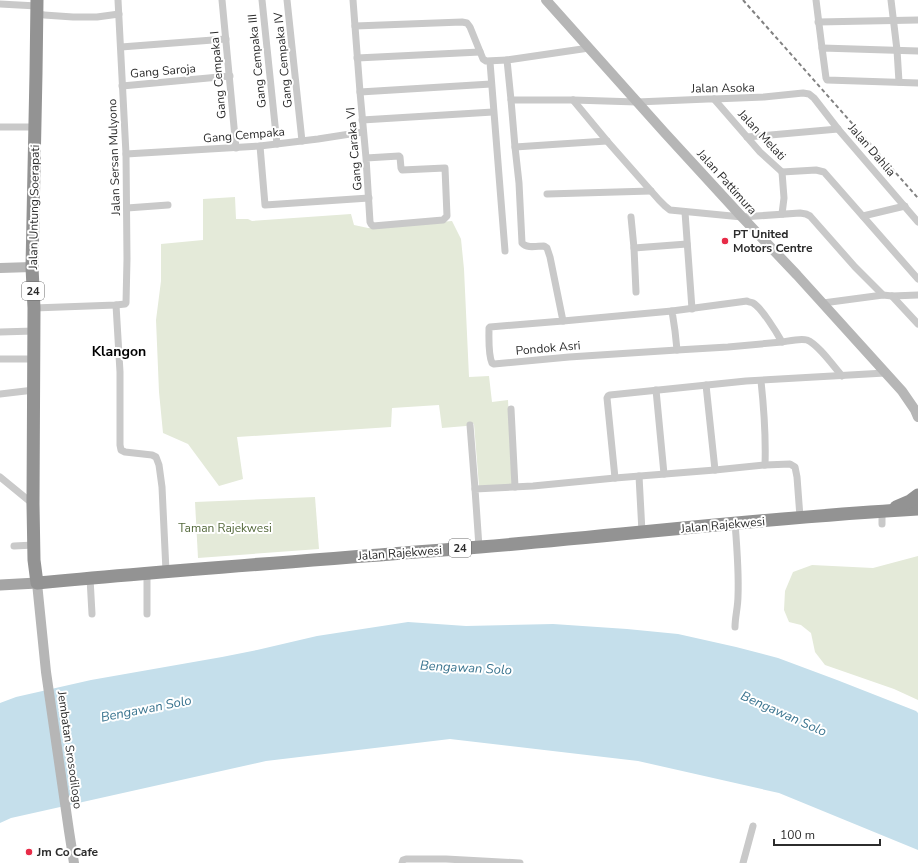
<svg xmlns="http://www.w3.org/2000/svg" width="918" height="863" viewBox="0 0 918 863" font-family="'Nunito Sans',sans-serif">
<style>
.green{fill:#e4ead9}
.water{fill:#c5dfeb}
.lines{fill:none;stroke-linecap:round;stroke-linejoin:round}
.street{stroke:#c9c9c9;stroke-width:7}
.secondary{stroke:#b6b6b6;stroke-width:10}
.primary{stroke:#a4a4a4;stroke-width:11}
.highway{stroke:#939393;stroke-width:13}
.rail{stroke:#818181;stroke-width:2;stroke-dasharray:4 3;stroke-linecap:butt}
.poi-dot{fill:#e72b47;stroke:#fff;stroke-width:1.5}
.labels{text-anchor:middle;stroke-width:4;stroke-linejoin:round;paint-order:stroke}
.shield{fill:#fff;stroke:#6b6b6b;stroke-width:1}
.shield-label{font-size:11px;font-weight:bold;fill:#2c2c2c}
.street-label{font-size:12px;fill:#2c2c2c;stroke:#fff}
.poi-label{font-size:12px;font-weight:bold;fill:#2c2c2c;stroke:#fff;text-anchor:start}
.park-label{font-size:12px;fill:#53683a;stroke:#fff}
.water-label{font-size:13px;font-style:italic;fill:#3a748f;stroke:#fff}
.quarter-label{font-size:14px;font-weight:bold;fill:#000;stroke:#fff}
</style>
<rect width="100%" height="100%" fill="#fff"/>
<g class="green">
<path d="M 235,197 L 236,219 L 248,219 L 252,221 L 351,214 L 354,225 L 368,228 L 452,221 L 461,239 L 464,269 L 469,377 L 489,376 L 492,402 L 508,400 L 512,485 L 479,486 L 474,424 L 472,423 L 466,426 L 442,428 L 439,405 L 392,408 L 391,427 L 237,437 L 243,479 L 219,486 L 188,444 L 163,433 L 159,392 L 156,320 L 161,281 L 161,244 L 203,240 L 203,199 Z"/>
<path d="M 315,497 L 319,549 L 198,558 L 195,502 Z"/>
<path d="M 918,556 L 918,700 L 894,689 L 825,665 L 815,652 L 811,633 L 801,625 L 789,622 L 784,610 L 785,591 L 793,572 L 812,565 L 873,568 Z"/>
</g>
<path class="water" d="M 408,622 L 466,626 L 553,624 L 627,629 L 678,634 L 736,647 L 778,658 L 837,680 L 916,711 L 918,713 L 918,850 L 779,793 L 638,761 L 450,739 L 266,761 L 11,818 L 0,823 L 0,703 L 16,697 L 91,680 L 222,657 L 257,650 L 317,636 Z"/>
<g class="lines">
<g class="street">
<path d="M 222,0 L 236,148"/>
<path d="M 262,0 L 277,144"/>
<path d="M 287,0 L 302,141"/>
<path d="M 353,0 L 360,92 L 366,158 L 370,222 L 371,224 L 373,226 L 443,220 L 447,216 L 445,168 L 402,170 L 401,168 L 400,157 L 399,156 L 366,158"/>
<path d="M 816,0 L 822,48"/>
<path d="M 891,0 L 897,50 L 899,82"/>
<path d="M 0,4 L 37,6"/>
<path d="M 37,13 L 44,15 L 73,17 L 97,17 L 119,14"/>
<path d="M 818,22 L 918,20"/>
<path d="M 355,26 L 462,22 L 467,23 L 470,27 L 483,59 L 486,61 L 507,60"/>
<path d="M 121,47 L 226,39"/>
<path d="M 589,48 L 507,60 L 511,100 L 573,100 L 637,102 L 708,99 L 714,99 L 764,97 L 803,93 L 809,94 L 814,98 L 838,129 L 918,222"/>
<path d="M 918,51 L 822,48 L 826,78 L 827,80 L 918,83"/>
<path d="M 357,58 L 480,52"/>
<path d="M 490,62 L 505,251"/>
<path d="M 122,86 L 230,76"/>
<path d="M 360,92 L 491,84"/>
<path d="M 714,99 L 760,152 L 782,172 L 784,198 L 782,214"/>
<path d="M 511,100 L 515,147 L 519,183 L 522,243 C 527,249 537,246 544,246 L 547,248 L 550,257 L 563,321 L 490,327 L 489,328 C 489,338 488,354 492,363 L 494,364 L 569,357 L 677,350 L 675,331 L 672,311 L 747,301 C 748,302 751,302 753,303 C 761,307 777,333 782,342 C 789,341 800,338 807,340 C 818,344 834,367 842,376"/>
<path d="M 573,100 L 607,141 L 659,200 L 665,206 L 670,210 L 742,217 L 800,213 L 806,214 L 810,216 L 855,267 L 883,295 L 892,296 L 918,295"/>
<path d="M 362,120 L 493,112"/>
<path d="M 0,127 L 35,127"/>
<path d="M 747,137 L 838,129"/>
<path d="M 260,146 L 265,205 L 369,198"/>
<path d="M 515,147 L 560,144 L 607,141"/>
<path d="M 126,154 L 260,146 L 318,139 L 363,132"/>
<path d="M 782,172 L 816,170 L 824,172 L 918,279"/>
<path d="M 547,194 L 651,191"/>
<path d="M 127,208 L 168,205"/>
<path d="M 685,212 L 692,309"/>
<path d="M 863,216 L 905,206"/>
<path d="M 631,217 L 634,248"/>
<path d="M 636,292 L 634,248 L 687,244"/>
<path d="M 892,296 L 918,324"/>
<path d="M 823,303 L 883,295"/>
<path d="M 116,305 L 120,372 L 120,445 L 121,450 L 125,452 L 152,455 L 156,457 L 159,465 L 162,487 L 166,571"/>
<path d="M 34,308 L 116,305 L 125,304 L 126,303 L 127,259 L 126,154 L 118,0"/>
<path d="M 563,321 L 672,311"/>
<path d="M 0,332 L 34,331"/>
<path d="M 677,350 L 728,347 L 782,342"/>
<path d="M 0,359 L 34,359"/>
<path d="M 761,381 C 764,409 766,436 765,465"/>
<path d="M 706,385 L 715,470"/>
<path d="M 656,390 L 664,474"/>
<path d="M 0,394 L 34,390"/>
<path d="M 511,409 L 515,487"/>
<path d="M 470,425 L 475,489"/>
<path d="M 639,476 L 642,532"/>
<path d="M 0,477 L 33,504"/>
<path d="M 615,478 L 607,398 L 608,396 L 610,395 L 746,381 L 885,373"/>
<path d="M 882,512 L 882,524"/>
<path d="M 14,546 L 34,545"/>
<path d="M 479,547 L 475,489 L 533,486 L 615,478 L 715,470 L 765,465 L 790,464 L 795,467 L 797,477 L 800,517"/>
<path d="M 147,572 L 147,614"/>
<path d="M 90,578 L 92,614"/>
<path d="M 735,627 C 735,617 738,607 738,596 C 739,572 737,548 735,523"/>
<path d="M 402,863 L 403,860 L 406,859 L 446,859 L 520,863"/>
<path d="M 743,863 L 753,826"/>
</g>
<g class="secondary">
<path d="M 546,0 L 664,132 L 742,217 L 797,275 L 902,391 L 915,410 L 918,417"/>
<path d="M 0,268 L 32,267"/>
<path d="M 37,583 L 46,672 L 69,831 L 74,863"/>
</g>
<path class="primary" d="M 0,585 L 37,583"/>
<g class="highway">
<path d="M 37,0 L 36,73 L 32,267 L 34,308 L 33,504 L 34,560 L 37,583 C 184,569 332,559 480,547 C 626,535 772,517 918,509"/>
<path d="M 896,507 L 910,501 L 918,495"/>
</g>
<path class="rail" d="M 743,0 L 918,198"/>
</g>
<g class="poi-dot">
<circle cx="725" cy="241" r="4"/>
<circle cx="29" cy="852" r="4"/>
</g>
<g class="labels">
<g class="shield">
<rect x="22" y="282" width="22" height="18" rx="3"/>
<rect x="449" y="539" width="22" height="18" rx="3"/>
</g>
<g class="shield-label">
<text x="33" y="295">24</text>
<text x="460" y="552">24</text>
</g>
<g class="street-label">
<text transform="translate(283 60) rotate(-96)" y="4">Gang Cempaka IV</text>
<text transform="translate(257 61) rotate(-96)" y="4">Gang Cempaka III</text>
<text transform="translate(163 71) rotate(-5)" y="4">Gang Saroja</text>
<text transform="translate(218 75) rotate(-95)" y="4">Gang Cempaka I</text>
<text transform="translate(723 88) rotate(-1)" y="4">Jalan Asoka</text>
<text transform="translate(244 135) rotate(-5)" y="4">Gang Cempaka</text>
<text transform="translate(762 135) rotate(47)" y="4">Jalan Melati</text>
<text transform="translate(354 149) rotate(-95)" y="4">Gang Caraka VI</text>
<text transform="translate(872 150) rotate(49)" y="4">Jalan Dahlia</text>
<text transform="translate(114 157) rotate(-92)" y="4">Jalan Sersan Mulyono</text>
<text transform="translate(727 182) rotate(48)" y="4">Jalan Pattimura</text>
<text transform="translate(34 207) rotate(-89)" y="4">Jalan Untung Soerapati</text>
<text transform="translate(548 348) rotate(-5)" y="4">Pondok Asri</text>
<text transform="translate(723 525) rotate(-5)" y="4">Jalan Rajekwesi</text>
<text transform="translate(400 553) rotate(-4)" y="4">Jalan Rajekwesi</text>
<text transform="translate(70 750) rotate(82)" y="4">Jembatan Srosodilogo</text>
</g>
<g class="poi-label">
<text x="733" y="238">PT United<tspan x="733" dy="14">Motors Centre</tspan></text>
<text x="37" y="856">Jm Co Cafe</text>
</g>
<g class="park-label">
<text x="225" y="532">Taman Rajekwesi</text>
</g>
<g class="water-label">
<text transform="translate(466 667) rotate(3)" y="5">Bengawan Solo</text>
<text transform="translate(146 708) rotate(-11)" y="5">Bengawan Solo</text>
<text transform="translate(784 713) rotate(24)" y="5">Bengawan Solo</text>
</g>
<g class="quarter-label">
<text x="119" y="356">Klangon</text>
</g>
</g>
<path d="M774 839v6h106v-6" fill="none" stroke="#2c2c2c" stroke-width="2"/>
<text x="780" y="839" font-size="12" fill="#2c2c2c" stroke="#ffffff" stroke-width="3" paint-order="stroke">100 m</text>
</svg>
